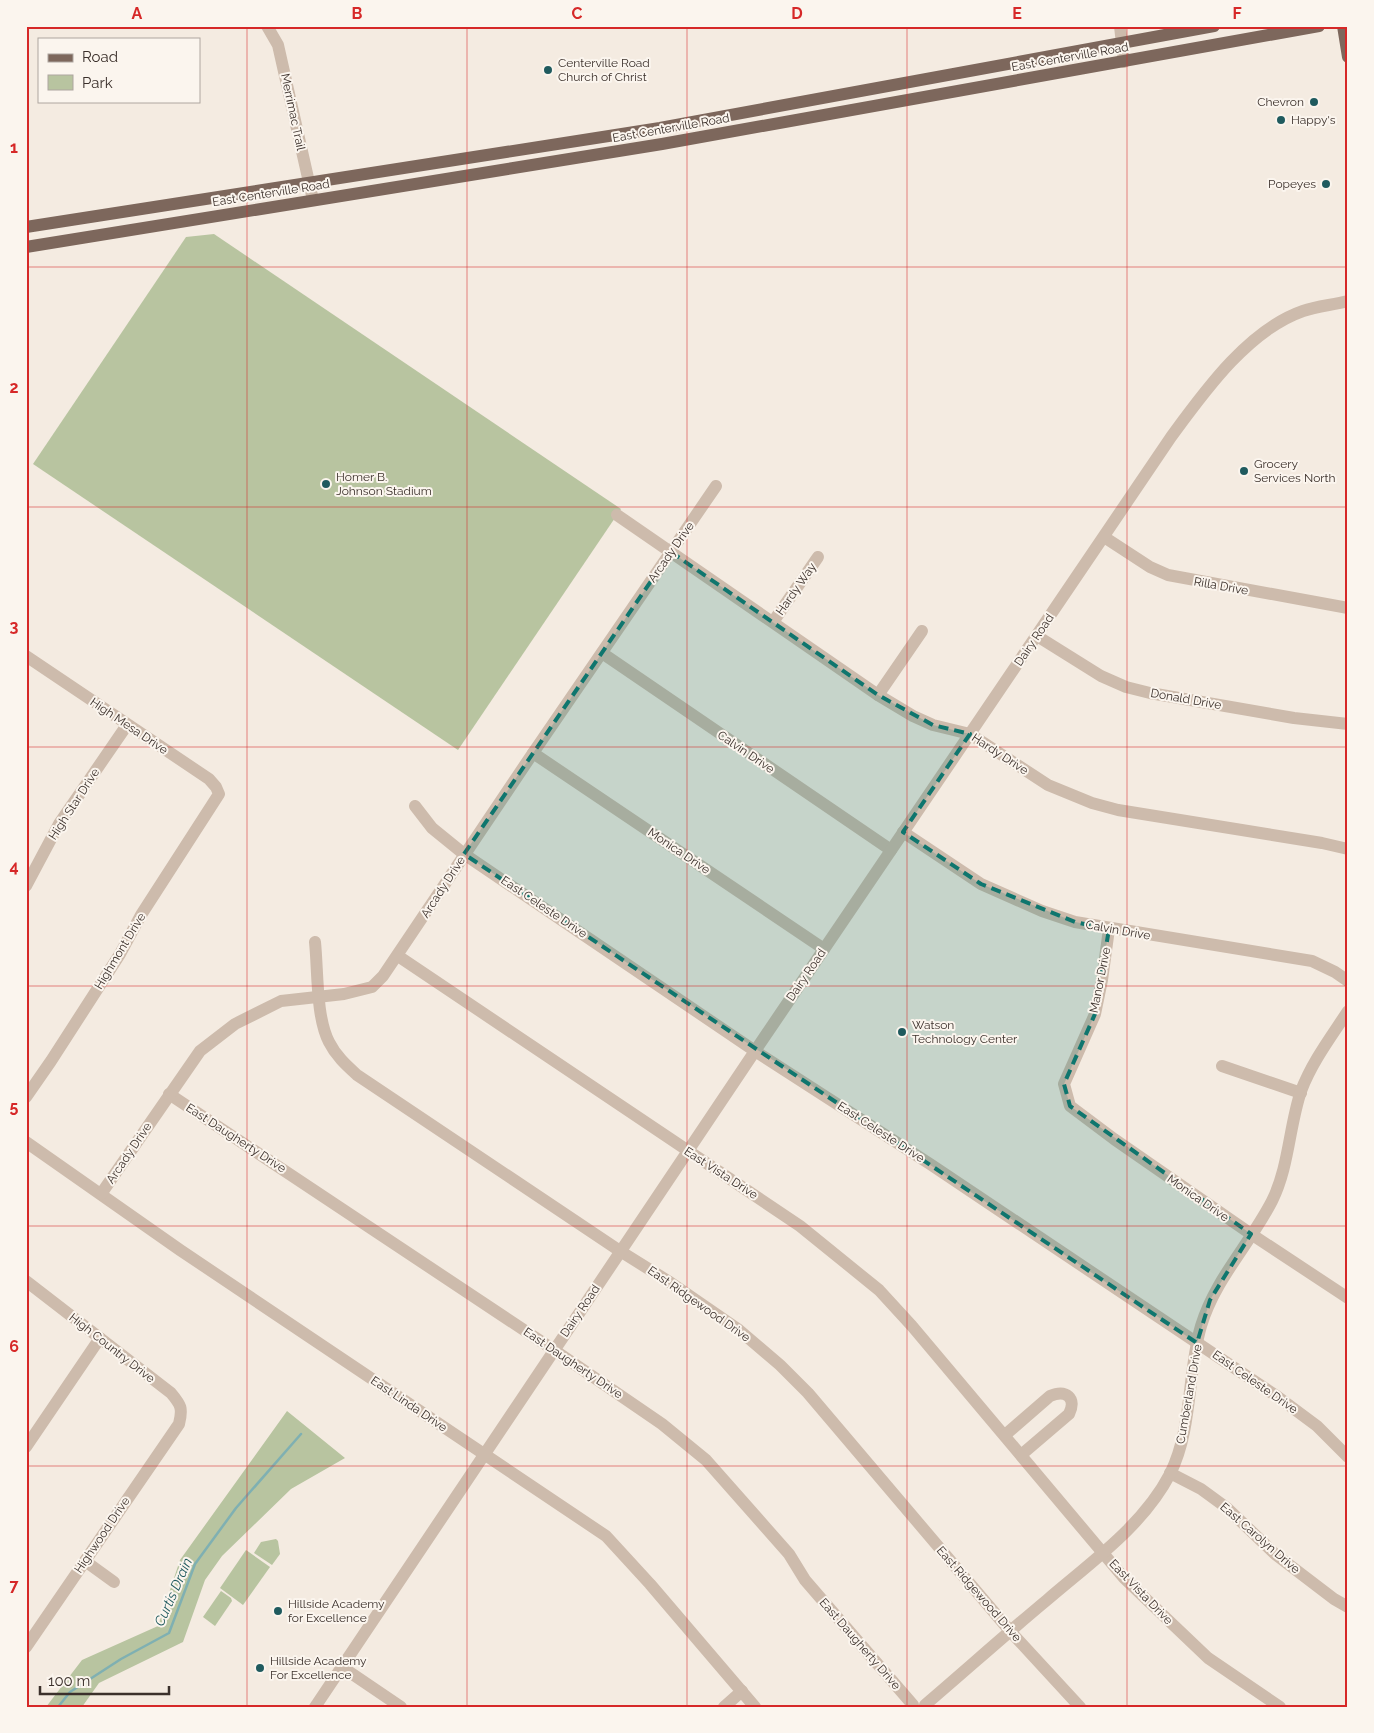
<svg xmlns="http://www.w3.org/2000/svg" width="1374" height="1733" viewBox="0 0 1374 1733" font-family="Raleway,sans-serif">
<style>
.green{fill:#b8c4a0}
.lines{fill:none;stroke-linecap:round;stroke-linejoin:round}
.stream{stroke:#7fb0b2;stroke-width:2.5}
.minor{stroke:#cdbbac;stroke-width:12}
.major{stroke:#7d675c;stroke-width:12}
.marked{fill:#0f766e;fill-opacity:0.2;stroke:#0f766e;stroke-width:4;stroke-dasharray:10 6;stroke-linejoin:round}
.grid{fill:none;stroke:#d62828;stroke-width:1;stroke-opacity:0.55}
.poi-dot{fill:#1f5a5e;stroke:#fbf5ee;stroke-width:2}
.labels{text-anchor:middle;stroke-width:4;stroke-linejoin:round;paint-order:stroke}
.street-label{font-size:12px;fill:#3b302b;stroke:#fbf5ee}
.poi-label{font-size:12px;fill:#3b302b;stroke:#fbf5ee;text-anchor:start}
.water-label{font-size:14px;font-style:italic;fill:#1f5a5e;stroke:#fbf5ee}
.neatline{fill:none;stroke:#d62828;stroke-width:2}
.grid-label{font-size:16px;text-anchor:middle;font-weight:bold;fill:#d62828}
</style>
<rect width="100%" height="100%" fill="#f4ebe1"/>
<g class="green">
<path d="M 214,234 L 621,509 L 458,750 L 33,464 L 186,237 Z"/>
<path d="M 287,1411 L 345,1458 L 291,1489 L 222,1556 L 205,1580 L 183,1642 L 99,1683 L 82,1707 L 46,1707 L 82,1660 L 158,1626 L 180,1560 Z"/>
<path d="M 276,1539 L 278,1541 L 280,1554 L 272,1565 L 254,1553 L 261,1542 Z"/>
<path d="M 246,1550 L 270,1567 L 243,1605 L 220,1588 Z"/>
<path d="M 221,1591 L 231,1598 L 232,1601 L 215,1626 L 203,1617 Z"/>
</g>
<g class="lines">
<path class="stream" d="M 58,1707 L 70,1692 L 121,1659 L 169,1633 L 195,1564 L 236,1508 L 301,1434"/>
<g class="minor">
<path d="M 267,26 L 278,45 L 313,200"/>
<path d="M 1120,26 L 1124,62"/>
<path d="M 617,515 L 878,695 L 913,716 L 933,725 L 970,734 L 1048,785 L 1092,803 L 1118,810 L 1322,843 L 1348,849"/>
<path d="M 1104,537 L 1150,567 L 1168,575 L 1348,608"/>
<path d="M 773,622 L 818,557"/>
<path d="M 1037,636 L 1101,676 L 1126,687 L 1150,693 L 1294,718 L 1348,724"/>
<path d="M 602,653 L 891,850"/>
<path d="M 26,656 L 209,779 L 216,787 L 219,794 L 141,915 L 120,954 L 51,1061 L 26,1097"/>
<path d="M 878,695 L 922,631"/>
<path d="M 533,753 L 824,949"/>
<path d="M 415,806 L 432,828 L 464,854 L 755,1051 L 930,1164 L 1278,1397 L 1317,1426 L 1348,1457"/>
<path d="M 903,832 L 981,884 L 1042,911 L 1075,922 L 1312,961 L 1335,972 L 1348,981"/>
<path d="M 26,886 L 59,824 L 127,725"/>
<path d="M 1109,929 L 1102,980 L 1095,1014 L 1064,1084 L 1070,1106 L 1114,1139 L 1251,1234 L 1348,1298"/>
<path d="M 315,942 C 318,971 316,1017 329,1042 C 336,1056 346,1065 357,1075 L 620,1251 L 668,1281 L 739,1330 L 780,1365 L 808,1393 L 1010,1631 L 1080,1707"/>
<path d="M 398,956 L 800,1226 L 879,1290 L 912,1326 L 1124,1578 L 1208,1658 L 1280,1707"/>
<path d="M 1222,1066 L 1301,1093"/>
<path d="M 169,1094 L 554,1350 L 662,1424 L 706,1460 L 789,1554 L 805,1580 L 913,1705"/>
<path d="M 26,1142 L 180,1250 L 606,1536 L 650,1584 L 755,1707"/>
<path d="M 101,1194 L 200,1051 L 235,1024 L 281,1001 L 344,994 L 372,987 L 383,976 L 533,753 L 716,486"/>
<path d="M 26,1281 L 171,1393 C 181,1405 183,1408 179,1424 L 26,1647"/>
<path d="M 1005,1435 L 1050,1396 C 1066,1389 1077,1398 1069,1414 L 1021,1455"/>
<path d="M 26,1447 L 100,1338"/>
<path d="M 1170,1473 L 1201,1489 L 1227,1508 L 1275,1554 L 1334,1599 L 1348,1607"/>
<path d="M 85,1561 L 114,1582"/>
<path d="M 342,1667 L 401,1707"/>
<path d="M 925,1705 C 966,1670 1006,1634 1047,1600 C 1091,1562 1143,1526 1170,1474 C 1193,1428 1187,1374 1201,1326 C 1215,1279 1250,1244 1272,1201 C 1289,1167 1289,1127 1301,1091 C 1312,1062 1331,1037 1348,1011"/>
<path d="M 315,1707 L 755,1051 L 1171,437 C 1204,392 1248,330 1303,311 C 1317,306 1333,305 1348,301"/>
<path d="M 724,1707 L 742,1691"/>
</g>
<g class="major">
<path d="M 1343,26 L 1348,57"/>
<path d="M 26,227 L 660,128 L 1214,26"/>
<path d="M 26,247 L 662,144 L 1319,26"/>
</g>
</g>
<path class="marked" d="M 671,552 L 878,695 L 933,725 L 970,734 L 903,832 L 981,884 L 1075,922 L 1109,929 L 1095,1014 L 1064,1084 L 1070,1106 L 1251,1234 L 1210,1300 L 1197,1343 L 464,854 Z"/>
<path class="grid" d="M 247,26 L 247,1707M 467,26 L 467,1707M 687,26 L 687,1707M 907,26 L 907,1707M 1127,26 L 1127,1707M 26,267 L 1348,267M 26,507 L 1348,507M 26,747 L 1348,747M 26,986 L 1348,986M 26,1226 L 1348,1226M 26,1466 L 1348,1466"/>
<g class="poi-dot">
<circle cx="548" cy="70" r="5"/>
<circle cx="1314" cy="102" r="5"/>
<circle cx="1281" cy="120" r="5"/>
<circle cx="1326" cy="184" r="5"/>
<circle cx="1244" cy="471" r="5"/>
<circle cx="326" cy="484" r="5"/>
<circle cx="902" cy="1032" r="5"/>
<circle cx="278" cy="1611" r="5"/>
<circle cx="260" cy="1668" r="5"/>
</g>
<g class="labels">
<g class="street-label">
<text transform="translate(1070 57) rotate(-10)" y="4">East Centerville Road</text>
<text transform="translate(293 112) rotate(78)" y="4">Merrimac Trail</text>
<text transform="translate(671 128) rotate(-10)" y="4">East Centerville Road</text>
<text transform="translate(271 193) rotate(-9)" y="4">East Centerville Road</text>
<text transform="translate(671 552) rotate(-55)" y="4">Arcady Drive</text>
<text transform="translate(1221 586) rotate(10)" y="4">Rilla Drive</text>
<text transform="translate(796 589) rotate(-55)" y="4">Hardy Way</text>
<text transform="translate(1034 640) rotate(-56)" y="4">Dairy Road</text>
<text transform="translate(1186 699) rotate(10)" y="4">Donald Drive</text>
<text transform="translate(129 726) rotate(34)" y="4">High Mesa Drive</text>
<text transform="translate(746 752) rotate(34)" y="4">Calvin Drive</text>
<text transform="translate(1000 754) rotate(33)" y="4">Hardy Drive</text>
<text transform="translate(74 804) rotate(-57)" y="4">High Star Drive</text>
<text transform="translate(679 851) rotate(34)" y="4">Monica Drive</text>
<text transform="translate(443 887) rotate(-57)" y="4">Arcady Drive</text>
<text transform="translate(544 907) rotate(34)" y="4">East Celeste Drive</text>
<text transform="translate(1118 930) rotate(10)" y="4">Calvin Drive</text>
<text transform="translate(120 951) rotate(-59)" y="4">Highmont Drive</text>
<text transform="translate(806 975) rotate(-56)" y="4">Dairy Road</text>
<text transform="translate(1100 980) rotate(-79)" y="4">Manor Drive</text>
<text transform="translate(881 1132) rotate(33)" y="4">East Celeste Drive</text>
<text transform="translate(236 1138) rotate(33)" y="4">East Daugherty Drive</text>
<text transform="translate(129 1153) rotate(-56)" y="4">Arcady Drive</text>
<text transform="translate(721 1173) rotate(33)" y="4">East Vista Drive</text>
<text transform="translate(1198 1198) rotate(35)" y="4">Monica Drive</text>
<text transform="translate(699 1304) rotate(35)" y="4">East Ridgewood Drive</text>
<text transform="translate(580 1311) rotate(-56)" y="4">Dairy Road</text>
<text transform="translate(112 1348) rotate(38)" y="4">High Country Drive</text>
<text transform="translate(573 1363) rotate(34)" y="4">East Daugherty Drive</text>
<text transform="translate(1255 1382) rotate(35)" y="4">East Celeste Drive</text>
<text transform="translate(1189 1394) rotate(-80)" y="4">Cumberland Drive</text>
<text transform="translate(409 1404) rotate(34)" y="4">East Linda Drive</text>
<text transform="translate(102 1535) rotate(-56)" y="4">Highwood Drive</text>
<text transform="translate(1260 1538) rotate(41)" y="4">East Carolyn Drive</text>
<text transform="translate(1141 1592) rotate(46)" y="4">East Vista Drive</text>
<text transform="translate(979 1594) rotate(49)" y="4">East Ridgewood Drive</text>
<text transform="translate(860 1644) rotate(49)" y="4">East Daugherty Drive</text>
</g>
<g class="poi-label">
<text x="558" y="67">Centerville Road<tspan x="558" dy="14">Church of Christ</tspan></text>
<text x="1304" y="106" text-anchor="end">Chevron</text>
<text x="1291" y="124">Happy's</text>
<text x="1316" y="188" text-anchor="end">Popeyes</text>
<text x="1254" y="468">Grocery<tspan x="1254" dy="14">Services North</tspan></text>
<text x="336" y="481">Homer B.<tspan x="336" dy="14">Johnson Stadium</tspan></text>
<text x="912" y="1029">Watson<tspan x="912" dy="14">Technology Center</tspan></text>
<text x="288" y="1608">Hillside Academy<tspan x="288" dy="14">for Excellence</tspan></text>
<text x="270" y="1665">Hillside Academy<tspan x="270" dy="14">For Excellence</tspan></text>
</g>
<g class="water-label">
<text transform="translate(173 1592) rotate(-66)" y="5">Curtis Drain</text>
</g>
</g>
<rect width="1374" height="1733" fill="none" stroke="#fbf5ee" stroke-width="55"/>
<rect x="38" y="38" width="162" height="65" fill="#fbf5ee" stroke="#aea6a0"/>
<rect x="48" y="54" width="25" height="8" fill="#7d675c" stroke="#aea6a0"/>
<text x="82" y="62" font-size="15" fill="#3b302b">Road</text>
<rect x="48" y="75" width="25" height="15" fill="#b8c4a0" stroke="#aea6a0"/>
<text x="82" y="88" font-size="15" fill="#3b302b">Park</text>
<path d="M40 1686v8h129v-8" fill="none" stroke="#3b302b" stroke-width="2.5"/>
<text x="48" y="1686" font-size="15" fill="#3b302b" stroke="#fbf5ee" stroke-width="4" paint-order="stroke">100 m</text>
<rect x="28" y="28" width="1318" height="1678" class="neatline"/>
<g class="grid-label">
<text x="137" y="19">A</text>
<text x="357" y="19">B</text>
<text x="577" y="19">C</text>
<text x="797" y="19">D</text>
<text x="1017" y="19">E</text>
<text x="1237" y="19">F</text>
<text x="14" y="153">1</text>
<text x="14" y="393">2</text>
<text x="14" y="632">3</text>
<text x="14" y="872">4</text>
<text x="14" y="1112">5</text>
<text x="14" y="1352">6</text>
<text x="14" y="1591">7</text>
</g>
</svg>
